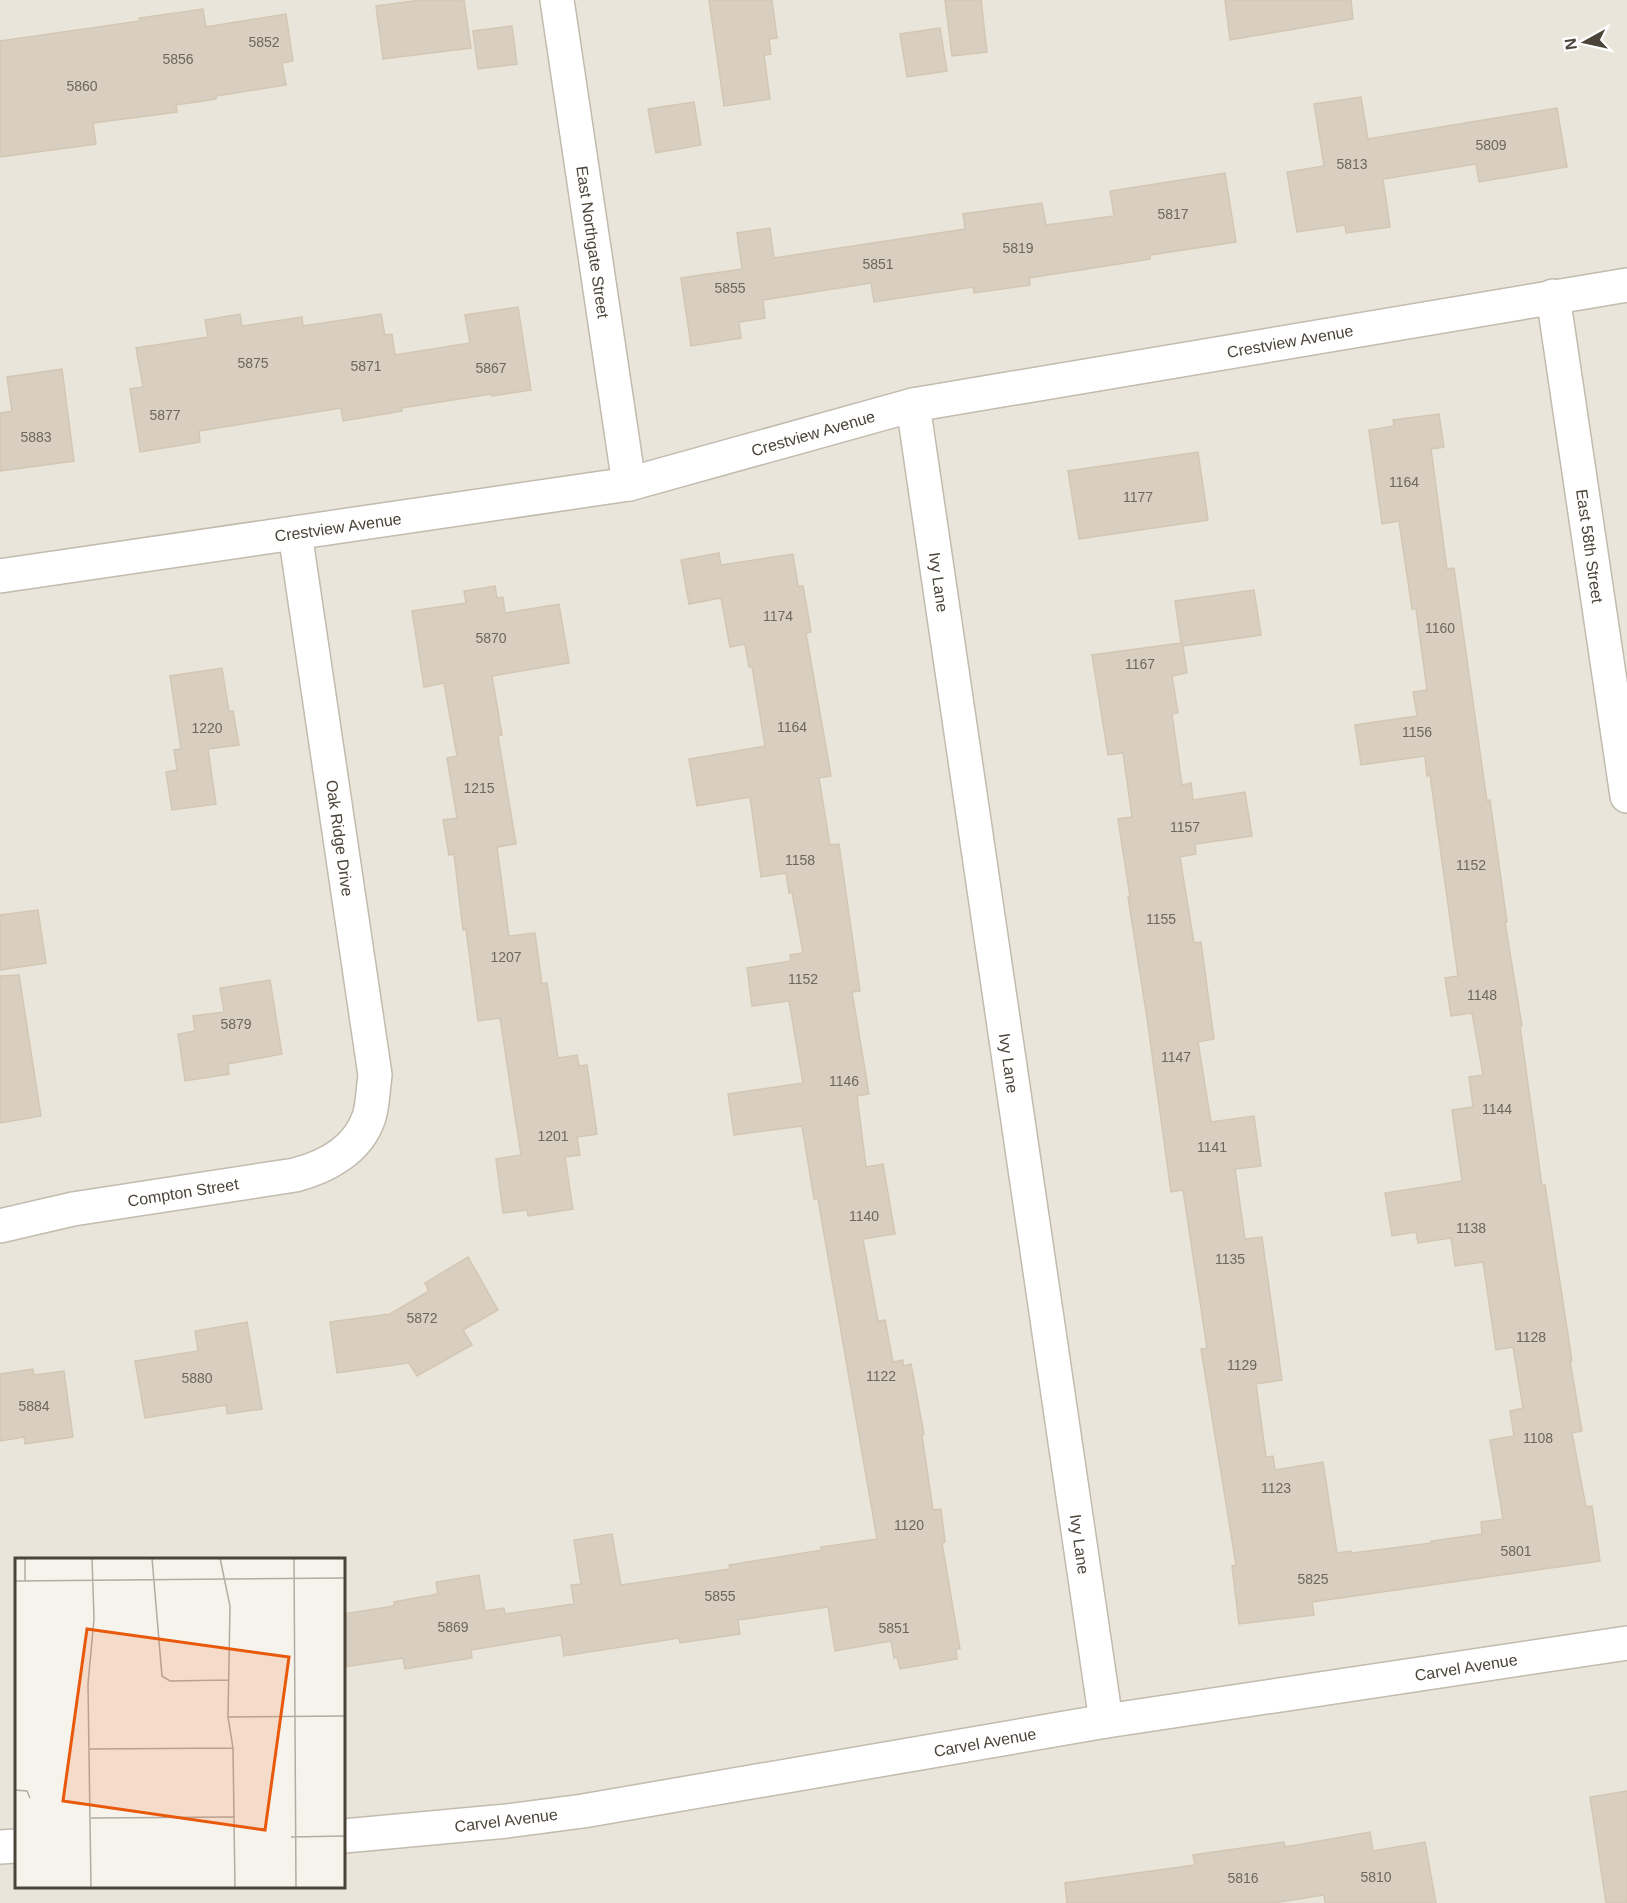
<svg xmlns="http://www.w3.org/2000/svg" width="1627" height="1903" viewBox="0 0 1627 1903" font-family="Arial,sans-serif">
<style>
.residential{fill:#eae5da;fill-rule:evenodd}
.building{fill:#d8cfc1;stroke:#d3c7b4;stroke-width:1.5}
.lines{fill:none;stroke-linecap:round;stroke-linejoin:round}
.street-casing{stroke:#c2bbae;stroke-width:36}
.street{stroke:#fff;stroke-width:33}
.labels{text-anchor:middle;stroke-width:6;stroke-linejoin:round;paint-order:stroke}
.number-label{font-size:14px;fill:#6e675b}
.street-label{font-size:16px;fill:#4b4439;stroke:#fff}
.inset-road{fill:none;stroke:#b2ada4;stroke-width:1.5}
.view{fill:#e8590c;fill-opacity:0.15;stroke:#e8590c;stroke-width:3}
.inset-edge{fill:none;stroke:#4b4439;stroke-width:3}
</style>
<rect width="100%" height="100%" fill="#f6f3ec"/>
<path class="residential" d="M 0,0 L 1627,0 L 1627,1903 L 0,1903 ZM 16,1560 L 344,1560 L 344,1886 L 16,1886 Z"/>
<g class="building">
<path d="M 421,0 L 464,0 L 471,48 L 383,59 L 376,6 Z"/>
<path d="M 709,0 L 772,0 L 777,38 L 769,39 L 771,54 L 764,55 L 770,99 L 724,106 Z"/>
<path d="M 945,0 L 981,0 L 987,52 L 952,56 Z"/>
<path d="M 1225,0 L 1351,0 L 1353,19 L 1230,40 Z"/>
<path d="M 203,9 L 206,27 L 286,14 L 293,61 L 282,63 L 286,85 L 216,96 L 216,99 L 176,105 L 177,112 L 93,123 L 96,144 L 0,157 L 0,41 L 140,21 L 139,18 Z"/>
<path d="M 512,26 L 517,64 L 478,69 L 473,31 Z"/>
<path d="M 940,28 L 947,71 L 907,77 L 900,34 Z"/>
<path d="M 1361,97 L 1368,139 L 1557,108 L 1567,167 L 1479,182 L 1476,164 L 1383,179 L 1390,227 L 1346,233 L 1345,225 L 1297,232 L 1287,172 L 1324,166 L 1314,104 Z"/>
<path d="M 694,102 L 701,145 L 656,153 L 648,109 Z"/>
<path d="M 1225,173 L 1236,242 L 1150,255 L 1150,259 L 1029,278 L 1030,285 L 974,293 L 973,287 L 874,302 L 871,283 L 763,300 L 765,318 L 739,322 L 741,338 L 691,346 L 681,278 L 742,269 L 737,233 L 770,228 L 774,258 L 965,229 L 963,214 L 1042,203 L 1046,225 L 1114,216 L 1110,191 Z"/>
<path d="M 518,307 L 531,390 L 492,396 L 491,394 L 402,408 L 402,411 L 343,421 L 341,408 L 199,431 L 200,442 L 140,452 L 130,389 L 143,387 L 136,348 L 208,337 L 205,320 L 240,314 L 242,326 L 302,317 L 303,326 L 381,314 L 385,335 L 392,334 L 395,355 L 470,343 L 465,315 Z"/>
<path d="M 62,369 L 74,461 L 0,471 L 0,413 L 12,411 L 7,377 Z"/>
<path d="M 1439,414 L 1444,447 L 1431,449 L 1447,569 L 1454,568 L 1487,801 L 1490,800 L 1507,922 L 1505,922 L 1522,1026 L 1520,1026 L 1542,1186 L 1545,1185 L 1572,1361 L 1570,1361 L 1582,1431 L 1572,1433 L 1586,1507 L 1592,1506 L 1600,1561 L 1312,1602 L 1314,1615 L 1239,1624 L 1232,1566 L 1236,1565 L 1201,1349 L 1207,1348 L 1183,1190 L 1171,1192 L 1147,1018 L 1128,897 L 1130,897 L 1118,819 L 1132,817 L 1123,753 L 1108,755 L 1092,655 L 1181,643 L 1175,601 L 1254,590 L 1261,635 L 1183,646 L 1187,673 L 1172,676 L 1178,713 L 1172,714 L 1182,785 L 1191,783 L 1193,800 L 1245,792 L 1252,836 L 1195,844 L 1196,854 L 1180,857 L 1194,943 L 1201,942 L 1214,1039 L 1198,1042 L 1211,1122 L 1254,1116 L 1261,1166 L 1235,1169 L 1245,1239 L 1262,1237 L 1282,1380 L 1256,1384 L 1266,1457 L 1273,1456 L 1275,1470 L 1323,1462 L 1337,1553 L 1351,1551 L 1352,1553 L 1432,1543 L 1431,1541 L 1482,1534 L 1481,1522 L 1503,1519 L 1490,1440 L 1514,1436 L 1510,1411 L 1523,1408 L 1513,1347 L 1496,1350 L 1483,1262 L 1455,1266 L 1451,1238 L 1418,1243 L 1416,1232 L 1392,1236 L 1385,1193 L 1462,1181 L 1452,1110 L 1473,1107 L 1469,1077 L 1483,1075 L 1472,1013 L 1451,1016 L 1445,978 L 1458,976 L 1430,775 L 1427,776 L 1425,756 L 1361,765 L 1355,725 L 1417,716 L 1413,692 L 1427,690 L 1416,609 L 1412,609 L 1399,521 L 1382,524 L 1369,430 L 1394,426 L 1393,420 Z"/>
<path d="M 1198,452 L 1208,520 L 1079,539 L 1068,471 Z"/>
<path d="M 719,553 L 721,565 L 793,554 L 798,586 L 803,586 L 811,632 L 806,633 L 831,776 L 819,778 L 830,845 L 839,844 L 860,991 L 852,992 L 869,1094 L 857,1096 L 866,1167 L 883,1164 L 895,1234 L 863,1239 L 878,1321 L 885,1320 L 893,1362 L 903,1360 L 903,1366 L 911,1364 L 924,1434 L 922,1435 L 933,1510 L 941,1509 L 945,1542 L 942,1543 L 960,1649 L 956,1649 L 957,1659 L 900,1669 L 897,1657 L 894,1658 L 891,1641 L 835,1651 L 828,1607 L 738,1620 L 740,1634 L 680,1643 L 679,1638 L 564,1656 L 561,1635 L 471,1650 L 472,1658 L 405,1669 L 403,1658 L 344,1667 L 344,1614 L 394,1606 L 394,1602 L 438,1594 L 436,1582 L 479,1575 L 485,1611 L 504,1608 L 505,1614 L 574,1604 L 571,1585 L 581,1584 L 574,1540 L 612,1534 L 621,1585 L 730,1569 L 729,1565 L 822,1550 L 821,1547 L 877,1539 L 818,1199 L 814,1199 L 802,1126 L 734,1135 L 728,1094 L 803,1083 L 789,1001 L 752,1006 L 747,968 L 791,961 L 790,955 L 803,953 L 792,892 L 789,893 L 786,873 L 761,877 L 750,797 L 697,806 L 689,759 L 765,746 L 752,667 L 749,667 L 745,644 L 730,647 L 721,598 L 689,604 L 681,560 Z"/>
<path d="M 495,586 L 497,598 L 503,597 L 505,613 L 559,604 L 569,663 L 492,676 L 502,735 L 498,736 L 516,844 L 497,847 L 509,936 L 535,933 L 542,984 L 547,983 L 558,1058 L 577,1055 L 579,1066 L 587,1065 L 597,1134 L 577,1137 L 580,1155 L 565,1157 L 573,1209 L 528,1216 L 527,1210 L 503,1213 L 496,1159 L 521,1155 L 500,1018 L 478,1021 L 466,929 L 463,930 L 454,854 L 449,855 L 443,820 L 457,818 L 447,758 L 457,756 L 444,683 L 424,687 L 412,611 L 466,603 L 464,591 Z"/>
<path d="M 222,668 L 229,712 L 233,711 L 239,745 L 208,749 L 216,804 L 172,810 L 166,772 L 177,770 L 174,750 L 181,749 L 170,676 Z"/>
<path d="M 38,910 L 46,963 L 0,970 L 0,915 Z"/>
<path d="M 19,975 L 41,1116 L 0,1123 L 0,976 Z"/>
<path d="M 270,980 L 282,1054 L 228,1064 L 229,1074 L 185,1081 L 178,1034 L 195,1031 L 193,1016 L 224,1012 L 220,988 Z"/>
<path d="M 468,1257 L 498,1310 L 463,1330 L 472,1345 L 417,1376 L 409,1363 L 337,1373 L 330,1322 L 390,1314 L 429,1291 L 425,1283 Z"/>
<path d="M 247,1322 L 262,1409 L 227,1414 L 226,1405 L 145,1418 L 135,1361 L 198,1351 L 195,1331 Z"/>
<path d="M 33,1369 L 34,1375 L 64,1371 L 73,1437 L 25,1444 L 24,1437 L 0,1441 L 0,1374 Z"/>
<path d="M 1627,1791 L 1627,1903 L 1606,1903 L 1590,1797 Z"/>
<path d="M 1370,1832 L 1373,1851 L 1425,1842 L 1436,1903 L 1325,1903 L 1324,1895 L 1273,1903 L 1067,1903 L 1065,1883 L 1195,1865 L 1193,1855 L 1284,1842 L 1285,1847 Z"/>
</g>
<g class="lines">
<defs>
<g id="street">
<path d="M 557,0 L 629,484"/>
<path d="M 1553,296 L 1627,796"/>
<path d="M 913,405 L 1106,1721"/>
<path d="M 0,576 L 629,484 L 913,405 L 1627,285"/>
<path d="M 0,1226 L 73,1209 L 295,1175 C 326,1167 358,1150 369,1117 C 373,1104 373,1089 375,1075 L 295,533"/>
<path d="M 344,1836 L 507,1821 L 583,1811 L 1106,1721 L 1627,1643"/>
<path d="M 0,1847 L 16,1846"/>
</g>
</defs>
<use href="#street" class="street-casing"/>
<use href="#street" class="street"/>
</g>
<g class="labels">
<g class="number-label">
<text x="264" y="47">5852</text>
<text x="178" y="64">5856</text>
<text x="82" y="91">5860</text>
<text x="1491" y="150">5809</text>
<text x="1352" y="169">5813</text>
<text x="1173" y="219">5817</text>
<text x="1018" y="253">5819</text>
<text x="878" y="269">5851</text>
<text x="730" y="293">5855</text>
<text x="253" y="368">5875</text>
<text x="366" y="371">5871</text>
<text x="491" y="373">5867</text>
<text x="165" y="420">5877</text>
<text x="36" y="442">5883</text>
<text x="1404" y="487">1164</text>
<text x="1138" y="502">1177</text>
<text x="778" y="621">1174</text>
<text x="1440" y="633">1160</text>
<text x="491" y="643">5870</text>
<text x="1140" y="669">1167</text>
<text x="792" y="732">1164</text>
<text x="207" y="733">1220</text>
<text x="1417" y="737">1156</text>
<text x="479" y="793">1215</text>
<text x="1185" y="832">1157</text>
<text x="800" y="865">1158</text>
<text x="1471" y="870">1152</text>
<text x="1161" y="924">1155</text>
<text x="506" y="962">1207</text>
<text x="803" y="984">1152</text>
<text x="1482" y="1000">1148</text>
<text x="236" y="1029">5879</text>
<text x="1176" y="1062">1147</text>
<text x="844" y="1086">1146</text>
<text x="1497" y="1114">1144</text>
<text x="553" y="1141">1201</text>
<text x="1212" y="1152">1141</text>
<text x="864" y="1221">1140</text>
<text x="1471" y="1233">1138</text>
<text x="1230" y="1264">1135</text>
<text x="422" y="1323">5872</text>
<text x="1531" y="1342">1128</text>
<text x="1242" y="1370">1129</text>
<text x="881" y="1381">1122</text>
<text x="197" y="1383">5880</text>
<text x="34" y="1411">5884</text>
<text x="1538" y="1443">1108</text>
<text x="1276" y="1493">1123</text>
<text x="909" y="1530">1120</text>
<text x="1516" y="1556">5801</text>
<text x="1313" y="1584">5825</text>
<text x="720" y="1601">5855</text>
<text x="453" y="1632">5869</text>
<text x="894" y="1633">5851</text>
<text x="1376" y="1882">5810</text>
<text x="1243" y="1883">5816</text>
</g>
<g class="street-label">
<text transform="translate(593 242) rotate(82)" y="6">East Northgate Street</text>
<text transform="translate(1290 341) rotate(-10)" y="6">Crestview Avenue</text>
<text transform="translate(813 433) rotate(-16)" y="6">Crestview Avenue</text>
<text transform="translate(338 527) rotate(-8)" y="6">Crestview Avenue</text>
<text transform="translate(1590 546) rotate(82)" y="6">East 58th Street</text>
<text transform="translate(939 582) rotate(82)" y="6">Ivy Lane</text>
<text transform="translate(340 838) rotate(82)" y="6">Oak Ridge Drive</text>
<text transform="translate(1009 1063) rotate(82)" y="6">Ivy Lane</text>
<text transform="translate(183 1192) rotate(-9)" y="6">Compton Street</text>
<text transform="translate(1080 1544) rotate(82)" y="6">Ivy Lane</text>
<text transform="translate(1466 1667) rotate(-9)" y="6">Carvel Avenue</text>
<text transform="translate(985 1742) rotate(-10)" y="6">Carvel Avenue</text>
<text transform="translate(506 1820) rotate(-7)" y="6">Carvel Avenue</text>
</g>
</g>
<g transform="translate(15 1558)">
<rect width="330" height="330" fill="#f6f3ec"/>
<path class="inset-road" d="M 10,0 L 10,23M 137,0 L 147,118 L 155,123 L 213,122M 205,0 L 215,48 L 213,159 L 218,190 L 220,330M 279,0 L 281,330M 0,23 L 330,20M 213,159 L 330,158M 75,191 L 218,190M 0,232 L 12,233 L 15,240M 76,260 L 220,259M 276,279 L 330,278M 76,330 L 73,126 L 79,61 L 77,0"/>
<path class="view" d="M 72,71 L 274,99 L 250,272 L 48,243 Z"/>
<rect width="330" height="330" class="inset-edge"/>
</g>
<g transform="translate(1585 42) rotate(262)" stroke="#ffffff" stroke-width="4.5" paint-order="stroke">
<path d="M0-4.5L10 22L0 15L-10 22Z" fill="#4b4439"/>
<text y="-9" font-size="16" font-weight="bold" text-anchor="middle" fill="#4b4439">N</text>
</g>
</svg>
